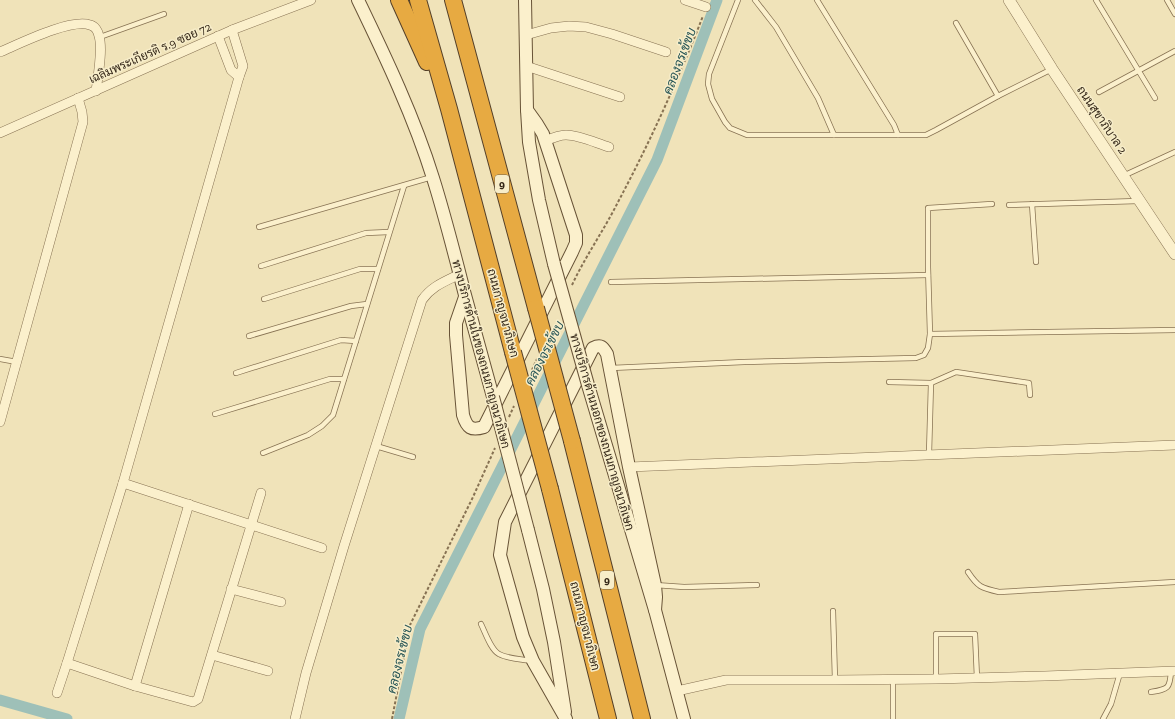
<svg xmlns="http://www.w3.org/2000/svg" width="1175" height="719" viewBox="0 0 1175 719" font-family="'Zilla Slab',Sarabun,serif">
<style>
.lines{fill:none;stroke-linecap:round;stroke-linejoin:round}
.canal{stroke:#9ec0b8;stroke-width:11}
.service-casing{stroke:#877253;stroke-width:6}
.minor-casing{stroke:#877253;stroke-width:10}
.tertiary-casing{stroke:#877253;stroke-width:12}
.secondary-casing{stroke:#685337;stroke-width:14}
.motorway-casing{stroke:#543f28;stroke-width:18}
.path{stroke:#877253;stroke-width:2;stroke-dasharray:3 2;stroke-linecap:butt}
.service{stroke:#fbf0cc;stroke-width:4.5}
.minor{stroke:#fbf0cc;stroke-width:9}
.tertiary{stroke:#fbf0cc;stroke-width:11}
.secondary{stroke:#fbf0cc;stroke-width:12}
.motorway{stroke:#e7aa42;stroke-width:16}
.secondary-bridge-casing{stroke:#685337;stroke-width:14;stroke-linecap:butt}
.motorway-bridge-casing{stroke:#543f28;stroke-width:18;stroke-linecap:butt}
.secondary-bridge{stroke:#fbf0cc;stroke-width:12}
.motorway-bridge{stroke:#e7aa42;stroke-width:16}
.labels{text-anchor:middle;stroke-width:3;stroke-linejoin:round;paint-order:stroke}
.shield{fill:#f7edc9;stroke:#6f634e;stroke-width:1}
.shield-label{font-size:11px;font-weight:bold;fill:#352819}
.street-label{font-size:12px;fill:#352819;stroke:#f7edc9}
.water-label{font-size:13px;font-style:italic;fill:#275556;stroke:#f7edc9}
</style>
<rect width="100%" height="100%" fill="#f0e3b9"/>
<g class="lines">
<g class="canal">
<path d="M 0,700 L 67,719"/>
<path d="M 399,719 L 420,629 L 657,160 L 717,0"/>
</g>
<defs>
<g id="service">
<path d="M 738,0 L 709,74 L 708,84 L 712,99 L 725,122 L 730,128 L 747,135 L 898,135 L 894,125 L 817,0"/>
<path d="M 755,0 L 776,27 L 818,98 L 834,135"/>
<path d="M 1096,0 L 1155,98"/>
<path d="M 1167,0 L 1175,14"/>
<path d="M 956,23 L 998,96"/>
<path d="M 100,37 L 164,14"/>
<path d="M 1099,92 L 1175,51"/>
<path d="M 898,135 L 926,135 L 936,130 L 998,96 L 1052,69"/>
<path d="M 1123,176 L 1175,152"/>
<path d="M 1032,204 L 1036,262"/>
<path d="M 1009,205 L 1138,201"/>
<path d="M 259,227 L 432,177"/>
<path d="M 261,266 L 366,233 L 389,232"/>
<path d="M 611,282 L 928,275"/>
<path d="M 264,299 L 360,269 L 378,269"/>
<path d="M 930,334 L 1175,330"/>
<path d="M 249,336 L 351,306 L 367,304"/>
<path d="M 0,359 L 17,362"/>
<path d="M 611,368 L 744,362 L 916,358 L 924,355 L 928,348 L 930,334 L 928,267 L 928,208 L 992,204"/>
<path d="M 236,373 L 341,340 L 356,341"/>
<path d="M 889,382 L 931,383 L 956,372 L 1029,383 L 1030,395"/>
<path d="M 215,414 L 330,379 L 344,379"/>
<path d="M 376,446 L 413,457"/>
<path d="M 263,453 L 308,435 L 322,426 L 333,415 L 404,186"/>
<path d="M 929,454 L 931,383"/>
<path d="M 968,572 C 978,587 981,588 999,592 L 1175,582"/>
<path d="M 655,585 L 684,587 L 757,585"/>
<path d="M 833,611 L 835,680"/>
<path d="M 481,624 C 485,632 491,650 499,654 C 508,659 521,659 531,661"/>
<path d="M 936,679 L 936,634 L 975,634 L 977,678"/>
<path d="M 1151,692 C 1168,689 1170,689 1171,671"/>
<path d="M 893,719 L 893,679"/>
<path d="M 1103,719 L 1111,704 L 1120,673"/>
</g>
<g id="minor">
<path d="M 685,0 L 706,7"/>
<path d="M 526,35 L 551,28 L 569,26 L 586,27 L 612,34 L 666,52"/>
<path d="M 218,36 L 231,70 L 239,77"/>
<path d="M 0,52 C 19,44 71,18 90,25 C 95,26 98,31 99,36 C 103,49 98,76 96,91"/>
<path d="M 526,66 L 620,97"/>
<path d="M 0,133 L 232,30 L 311,0"/>
<path d="M 545,141 C 552,138 559,135 566,135 C 579,135 596,143 609,147"/>
<path d="M 0,422 L 83,122 L 82,112 L 78,98"/>
<path d="M 629,467 L 1175,445"/>
<path d="M 123,483 L 322,548"/>
<path d="M 231,589 L 281,602"/>
<path d="M 212,655 L 268,671"/>
<path d="M 67,663 L 135,686 L 193,702 L 198,699 L 261,493"/>
<path d="M 135,686 L 189,504"/>
<path d="M 677,691 L 726,680 L 835,680 L 936,679 L 1045,676 L 1175,671"/>
<path d="M 57,693 L 67,663 L 123,483 L 239,77 L 243,66 L 232,30"/>
<path d="M 295,719 L 306,673 L 344,546 L 422,300 C 432,286 444,282 460,274"/>
</g>
<path id="tertiary" d="M 1009,0 L 1052,69 L 1175,254"/>
<g id="secondary">
<path d="M 358,0 C 386,58 414,117 433,178 C 445,216 455,256 465,295 C 474,329 484,363 493,397"/>
<path d="M 525,0 L 527,110 L 529,142 L 539,200 L 554,264"/>
<path d="M 465,297 L 456,323 L 456,335 L 463,415 C 467,428 471,431 484,427 L 572,252 L 576,243 L 576,235 L 543,134 L 537,124 L 527,110"/>
<path d="M 588,385 L 655,610 L 684,719"/>
<path d="M 528,530 L 543,589 L 554,642 L 565,712"/>
<path d="M 566,719 L 533,661 L 523,637 L 500,555 L 505,522 L 593,348 C 601,344 603,347 607,354 L 629,467 L 655,585 L 656,597 L 655,610"/>
</g>
<g id="motorway">
<path d="M 399,0 L 427,62"/>
<path d="M 418,0 L 449,109 L 513,352"/>
<path d="M 453,0 L 536,308"/>
<path d="M 572,441 L 642,719"/>
<path d="M 550,489 L 608,719"/>
</g>
</defs>
<use href="#service" class="service-casing"/>
<use href="#minor" class="minor-casing"/>
<use href="#tertiary" class="tertiary-casing"/>
<use href="#secondary" class="secondary-casing"/>
<use href="#motorway" class="motorway-casing"/>
<g class="path">
<path d="M 572,285 C 585,257 604,230 618,202 C 650,142 678,80 703,16"/>
<path d="M 532,370 L 537,359"/>
<path d="M 509,417 L 514,406"/>
<path d="M 392,719 L 410,625 L 473,497 L 495,448"/>
</g>
<use href="#service" class="service"/>
<use href="#minor" class="minor"/>
<use href="#tertiary" class="tertiary"/>
<use href="#secondary" class="secondary"/>
<use href="#motorway" class="motorway"/>
<defs>
<g id="secondary-bridge">
<path d="M 554,264 L 588,385"/>
<path d="M 493,397 L 528,530"/>
</g>
<g id="motorway-bridge">
<path d="M 536,308 L 572,441"/>
<path d="M 513,352 L 550,489"/>
</g>
</defs>
<use href="#secondary-bridge" class="secondary-bridge-casing"/>
<use href="#motorway-bridge" class="motorway-bridge-casing"/>
<use href="#secondary-bridge" class="secondary-bridge"/>
<use href="#motorway-bridge" class="motorway-bridge"/>
</g>
<g class="labels">
<g class="shield">
<rect x="495" y="175" width="14" height="18" rx="3"/>
<rect x="600" y="571" width="14" height="18" rx="3"/>
</g>
<g class="shield-label">
<text x="502" y="188">9</text>
<text x="607" y="584">9</text>
</g>
<g class="street-label">
<text transform="translate(150 53) rotate(-24)" y="4">เฉลิมพระเกียรติ ร.9 ซอย 72</text>
<text transform="translate(1102 120) rotate(56)" y="4">ถนนสุขาภิบาล 2</text>
<text transform="translate(503 313) rotate(75)" y="4">ถนนกาญจนาภิเษก</text>
<text transform="translate(481 354) rotate(75)" y="4">ทางบริการด้านในของถนนกาญจนาภิเษก</text>
<text transform="translate(602 432) rotate(74)" y="4">ทางบริการด้านนอกของถนนกาญจนาภิเษก</text>
<text transform="translate(585 626) rotate(76)" y="4">ถนนกาญจนาภิเษก</text>
</g>
<g class="water-label">
<text transform="translate(679 61) rotate(-69)" y="5">คลองจรเข้ขบ</text>
<text transform="translate(544 353) rotate(-63)" y="5">คลองจรเข้ขบ</text>
<text transform="translate(399 659) rotate(-76)" y="5">คลองจรเข้ขบ</text>
</g>
</g>
</svg>
